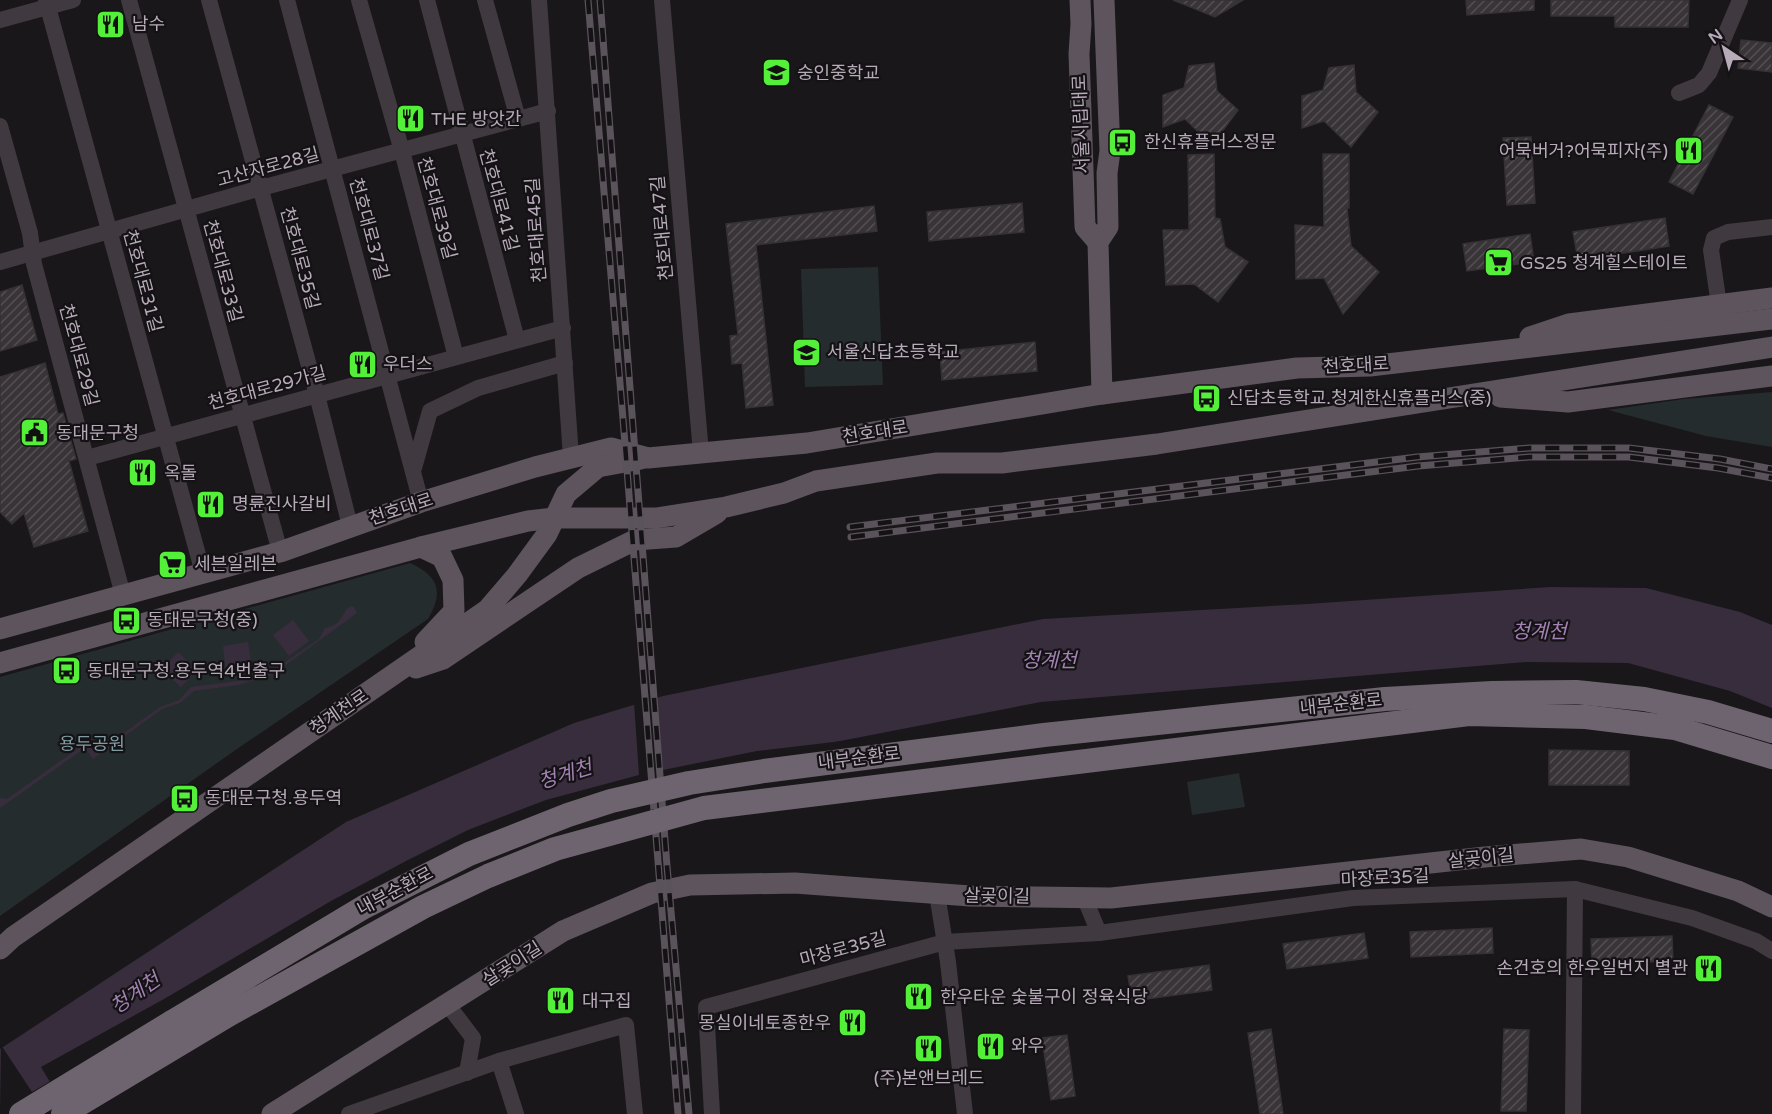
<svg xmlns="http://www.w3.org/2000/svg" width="1772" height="1114" viewBox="0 0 1772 1114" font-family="'Varela Round','Noto Sans KR',sans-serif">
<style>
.park{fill:#252c2e}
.water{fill:#372d3d}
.pier{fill:#191719}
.building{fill:url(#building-hatch);stroke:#353134;stroke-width:1.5}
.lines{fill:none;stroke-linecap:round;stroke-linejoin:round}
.minor{stroke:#403a40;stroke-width:16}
.major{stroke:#5d545d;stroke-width:21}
.highway{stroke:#6e646f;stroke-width:24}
.rail-casing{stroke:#5b535b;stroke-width:7}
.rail{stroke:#141214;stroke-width:4.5;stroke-dasharray:14;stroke-linecap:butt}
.highway-bridge{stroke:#6e646f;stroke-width:24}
.labels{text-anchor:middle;stroke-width:4.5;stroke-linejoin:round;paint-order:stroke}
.poi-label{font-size:18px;fill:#b7aab9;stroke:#141214;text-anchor:start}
.street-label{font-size:18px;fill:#b7aab9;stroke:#141214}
.park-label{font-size:18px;fill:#819ba3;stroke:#141214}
.water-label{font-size:20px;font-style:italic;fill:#a281b3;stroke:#141214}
</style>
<defs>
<pattern id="building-hatch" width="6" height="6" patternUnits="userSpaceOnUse" patternTransform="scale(1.5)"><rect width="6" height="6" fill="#383438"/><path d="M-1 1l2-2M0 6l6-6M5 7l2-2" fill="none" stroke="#534f53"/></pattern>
</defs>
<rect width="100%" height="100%" fill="#191719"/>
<g class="park">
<path d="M 878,267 L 883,385 L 805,387 L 801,269 Z"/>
<path d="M 1772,392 L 1772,447 L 1706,436 L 1608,410 L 1684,399 Z"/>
<path d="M 410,563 C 439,576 444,592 428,619 L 237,749 L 0,916 L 0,677 Z"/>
<path d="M 1239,773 L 1245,807 L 1192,815 L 1187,782 Z"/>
</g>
<g class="water">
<path d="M 1550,587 L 1646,588 L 1740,612 L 1772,625 L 1772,708 L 1730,691 L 1628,663 L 1527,662 L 1041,702 L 639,780 L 392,871 L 13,1104 L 0,1114 L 0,1049 L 346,822 L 574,723 L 663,696 L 1043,619 L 1307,604 Z"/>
<path d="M 350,606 L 354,607 L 357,613 L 272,675 L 238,685 L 194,691 L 180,703 L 162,709 L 93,759 L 85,748 L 0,808 L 0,798 L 7,799 L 87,742 L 96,753 L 160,707 L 179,700 L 191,687 L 237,681 L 270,672 L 319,639 L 325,628 C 343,625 341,613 350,606 Z"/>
<path d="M 293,620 L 309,641 L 289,656 L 273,635 Z"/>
<path d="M 248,642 L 252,670 L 226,674 L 223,646 Z"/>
<path d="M 178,652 L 197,670 L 181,687 L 162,670 Z"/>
</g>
<path class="pier" d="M 656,695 L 663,770 L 757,751 L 876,737 L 640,783 L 393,873 L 15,1106 L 6,1114 L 0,1114 L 1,1045 L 32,1092 L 50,1082 L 41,1067 L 164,999 L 331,901 L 408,860 L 468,830 L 546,800 L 639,775 L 634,702 Z"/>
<g class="building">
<path d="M 1173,0 L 1243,0 L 1215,17 Z"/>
<path d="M 1466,0 L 1534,0 L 1534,10 L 1467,15 Z"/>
<path d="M 1551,0 L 1689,0 L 1688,27 L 1615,27 L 1615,16 L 1551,16 Z"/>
<path d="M 1741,40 L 1772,43 L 1772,72 L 1738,68 Z"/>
<path d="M 1214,63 L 1217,91 L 1238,110 L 1212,145 L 1185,119 L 1163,127 L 1163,95 L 1184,88 L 1189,66 Z"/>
<path d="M 1354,65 L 1356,92 L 1378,112 L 1351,147 L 1324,121 L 1302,128 L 1302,96 L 1323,90 L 1329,68 Z"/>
<path d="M 1709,105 L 1733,117 L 1693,194 L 1669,182 Z"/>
<path d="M 1531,137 L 1535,203 L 1507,205 L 1503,138 Z"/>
<path d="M 1214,154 L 1215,218 L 1220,219 L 1225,247 L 1248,262 L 1218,302 L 1194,284 L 1166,285 L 1163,230 L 1189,230 L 1188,155 Z"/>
<path d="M 1323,154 L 1349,154 L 1349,208 L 1347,208 L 1351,246 L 1379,272 L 1343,314 L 1324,278 L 1296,279 L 1295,225 L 1324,227 Z"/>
<path d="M 1022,203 L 1024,232 L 929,241 L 927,212 Z"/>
<path d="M 874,206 L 877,231 L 756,245 L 773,405 L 746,408 L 742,363 L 732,364 L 730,336 L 738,335 L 726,224 Z"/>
<path d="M 1665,218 L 1669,246 L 1578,260 L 1573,232 Z"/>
<path d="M 1530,234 L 1534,262 L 1467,271 L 1463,244 Z"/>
<path d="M 22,285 L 37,340 L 0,351 L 0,292 Z"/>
<path d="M 1035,342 L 1037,371 L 942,380 L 940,352 Z"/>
<path d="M 45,363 L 58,414 L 63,413 L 76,459 L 69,461 L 88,531 L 34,547 L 24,513 L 12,524 L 0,512 L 0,377 Z"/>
<path d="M 1549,750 L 1629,751 L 1629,785 L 1549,785 Z"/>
<path d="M 1492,928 L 1493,953 L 1411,957 L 1410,932 Z"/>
<path d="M 1364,933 L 1368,958 L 1287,969 L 1283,944 Z"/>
<path d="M 1672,936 L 1673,961 L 1592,964 L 1591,939 Z"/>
<path d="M 1209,965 L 1212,990 L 1132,1001 L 1128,976 Z"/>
<path d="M 1271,1029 L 1283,1114 L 1260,1114 L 1248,1033 Z"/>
<path d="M 1504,1029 L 1529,1030 L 1526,1111 L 1501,1111 Z"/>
<path d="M 1067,1035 L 1075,1096 L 1051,1100 L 1042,1038 Z"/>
</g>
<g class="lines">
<g class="minor">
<path d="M 46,0 L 203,573"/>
<path d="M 129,0 L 280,552"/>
<path d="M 209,0 L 317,395 L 350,526"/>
<path d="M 287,0 L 421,502"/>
<path d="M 359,0 L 402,151 L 456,357"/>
<path d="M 427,0 L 517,340"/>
<path d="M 485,0 L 518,119"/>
<path d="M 539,0 L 571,457"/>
<path d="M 662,0 L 701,453"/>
<path d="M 0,20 L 73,0"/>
<path d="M 1679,93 L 1699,85 L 1709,73 L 1740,0"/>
<path d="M 0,126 L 30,233 L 34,264 L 123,595"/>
<path d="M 0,262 L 261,188 L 548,111"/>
<path d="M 1719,305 L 1711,250 L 1714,238 L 1728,232 L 1772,227"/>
<path d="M 87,458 L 563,328"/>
<path d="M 414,468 L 430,411 L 478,388 L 565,363"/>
<path d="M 937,894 L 948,962 L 965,1114"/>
<path d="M 1084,897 L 1099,933"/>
<path d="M 448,1005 L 473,1038 L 467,1073"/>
<path d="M 499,1061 L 516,1114"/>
<path d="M 349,1114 L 499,1061 L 626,1025 L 635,1114"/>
<path d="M 712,1114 L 706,1007 L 945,942 L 1099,933 L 1353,898 L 1575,889 L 1692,918 L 1756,941 L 1772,951"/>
<path d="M 1573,1114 L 1575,889"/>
</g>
<g class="major">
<path d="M 1080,0 L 1081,24 L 1079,54 L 1085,227 L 1098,242"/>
<path d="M 1530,337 L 1569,324 L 1772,298"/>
<path d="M 1102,394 L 1098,242 L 1108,227 L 1107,173 L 1110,151 L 1104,0"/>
<path d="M 1500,397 L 1568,402 L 1772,376"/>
<path d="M 421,547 L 442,557 L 453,580 L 454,611 L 425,642"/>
<path d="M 0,629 L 280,552 L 421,502 L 535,467 L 611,448 L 648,458 L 807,443 L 1102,394 L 1297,368 L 1370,366 L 1772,319"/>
<path d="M 0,663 L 421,547 L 528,521 L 554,518 L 656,518 L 726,507 L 784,493 L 816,481 L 937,463 L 1002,463 L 1157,444 L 1772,347"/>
<path d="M 416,668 L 443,659 L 578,568 L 635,540 L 676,537 L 717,513"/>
<path d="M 0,949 L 13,937 L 487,610 L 517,575 L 547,534 L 566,494 L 598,467 L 641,459"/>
<path d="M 272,1114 L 563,931 L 652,893 L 690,885 L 795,883 L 970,896 L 1111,898 L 1485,857 L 1581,849 L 1628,857 L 1738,891 L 1772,907"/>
</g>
<path class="highway" d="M 21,1114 L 172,1022"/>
<defs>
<g id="rail">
<path d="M 588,0 L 623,419 L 678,1114"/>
<path d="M 600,0 L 667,866 L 689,1114"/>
<path d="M 850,527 L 1417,457 L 1529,448 L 1629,448 L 1720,459 L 1772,469"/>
<path d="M 851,537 L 1418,466 L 1529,457 L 1629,457 L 1718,468 L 1772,478"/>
</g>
</defs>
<use href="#rail" class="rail-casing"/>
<use href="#rail" class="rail"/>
<g class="highway-bridge">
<path d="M 172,1022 L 364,907 L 469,854 L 568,815 L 611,801 L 689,783 L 764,771 L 1044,735 L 1385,699 L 1492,693 L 1576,692 L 1644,699 L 1708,712 L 1772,731"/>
<path d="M 63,1114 L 230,1014 L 423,907 L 488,876 L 555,849 L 704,808 L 1469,714 L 1586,717 L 1675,728 L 1772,757"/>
</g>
</g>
<defs>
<symbol id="restaurant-square" viewBox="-11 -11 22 22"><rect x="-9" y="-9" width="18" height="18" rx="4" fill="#54ef39" stroke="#141214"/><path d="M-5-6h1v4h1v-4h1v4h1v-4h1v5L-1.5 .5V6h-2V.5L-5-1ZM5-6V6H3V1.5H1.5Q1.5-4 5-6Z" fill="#111"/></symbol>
<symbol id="school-square" viewBox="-11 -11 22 22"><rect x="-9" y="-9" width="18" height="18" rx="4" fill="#54ef39" stroke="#141214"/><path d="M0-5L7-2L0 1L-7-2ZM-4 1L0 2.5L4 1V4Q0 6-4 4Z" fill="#111"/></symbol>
<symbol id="bus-square" viewBox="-11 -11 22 22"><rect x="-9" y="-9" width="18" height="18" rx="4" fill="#54ef39" stroke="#141214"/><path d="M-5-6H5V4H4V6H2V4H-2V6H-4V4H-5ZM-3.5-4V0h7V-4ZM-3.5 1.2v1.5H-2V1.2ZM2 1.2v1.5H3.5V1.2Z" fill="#111"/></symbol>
<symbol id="supermarket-square" viewBox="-11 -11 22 22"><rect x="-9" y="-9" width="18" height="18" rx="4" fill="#54ef39" stroke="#141214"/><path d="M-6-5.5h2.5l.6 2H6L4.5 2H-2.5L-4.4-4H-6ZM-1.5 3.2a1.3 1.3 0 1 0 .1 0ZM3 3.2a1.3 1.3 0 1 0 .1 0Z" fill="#111"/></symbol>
<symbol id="civic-square" viewBox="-11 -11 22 22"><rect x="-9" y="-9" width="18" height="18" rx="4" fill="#54ef39" stroke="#141214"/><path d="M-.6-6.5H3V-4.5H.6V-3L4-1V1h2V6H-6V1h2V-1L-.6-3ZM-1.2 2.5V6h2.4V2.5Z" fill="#111"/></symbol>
</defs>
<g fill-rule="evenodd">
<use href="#restaurant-square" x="94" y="8" width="33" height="33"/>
<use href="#school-square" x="760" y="56" width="33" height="33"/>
<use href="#restaurant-square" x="394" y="102" width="33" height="33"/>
<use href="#bus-square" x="1106" y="126" width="33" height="33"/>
<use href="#restaurant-square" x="1672" y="134" width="33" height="33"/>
<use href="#supermarket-square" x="1482" y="246" width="33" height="33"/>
<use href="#school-square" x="790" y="336" width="33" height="33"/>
<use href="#restaurant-square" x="346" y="348" width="33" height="33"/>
<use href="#bus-square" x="1190" y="382" width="33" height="33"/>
<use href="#civic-square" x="18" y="416" width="33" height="33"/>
<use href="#restaurant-square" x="126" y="456" width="33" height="33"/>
<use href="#restaurant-square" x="194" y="488" width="33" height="33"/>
<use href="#supermarket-square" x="156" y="548" width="33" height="33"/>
<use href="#bus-square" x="110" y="604" width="33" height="33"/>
<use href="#bus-square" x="50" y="654" width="33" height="33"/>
<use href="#bus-square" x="168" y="782" width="33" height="33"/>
<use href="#restaurant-square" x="1692" y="952" width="33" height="33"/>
<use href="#restaurant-square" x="902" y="980" width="33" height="33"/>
<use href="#restaurant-square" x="544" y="984" width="33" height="33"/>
<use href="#restaurant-square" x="836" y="1006" width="33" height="33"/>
<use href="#restaurant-square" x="974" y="1030" width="33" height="33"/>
<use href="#restaurant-square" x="912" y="1032" width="33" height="33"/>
</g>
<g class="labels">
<g class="poi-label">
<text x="132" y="30">남수</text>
<text x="797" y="79">숭인중학교</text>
<text x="431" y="125">THE 방앗간</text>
<text x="1144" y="148">한신휴플러스정문</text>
<text x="1668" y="157" text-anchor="end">어묵버거?어묵피자(주)</text>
<text x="1520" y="269">GS25 청계힐스테이트</text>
<text x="827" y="358">서울신답초등학교</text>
<text x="383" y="370">우더스</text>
<text x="1227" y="404">신답초등학교.청계한신휴플러스(중)</text>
<text x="56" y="439">동대문구청</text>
<text x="164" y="479">옥돌</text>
<text x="232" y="510">명륜진사갈비</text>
<text x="194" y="570">세븐일레븐</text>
<text x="147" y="626">동대문구청(중)</text>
<text x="87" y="677">동대문구청.용두역4번출구</text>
<text x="205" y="804">동대문구청.용두역</text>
<text x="1688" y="974" text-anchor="end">손건호의 한우일번지 별관</text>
<text x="940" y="1003">한우타운 숯불구이 정육식당</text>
<text x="582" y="1007">대구집</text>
<text x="831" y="1029" text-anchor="end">몽실이네토종한우</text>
<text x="1011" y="1052">와우</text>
<text x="929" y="1084" text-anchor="middle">(주)본앤브레드</text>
</g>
<g class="street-label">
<text transform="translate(1081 124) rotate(-92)" y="6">서울시립대로</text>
<text transform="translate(268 167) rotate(-15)" y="6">고산자로28길</text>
<text transform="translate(499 200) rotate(75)" y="6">천호대로41길</text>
<text transform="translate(437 208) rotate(75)" y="6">천호대로39길</text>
<text transform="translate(662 228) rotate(-95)" y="6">천호대로47길</text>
<text transform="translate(369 229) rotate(75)" y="6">천호대로37길</text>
<text transform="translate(536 230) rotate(-94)" y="6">천호대로45길</text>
<text transform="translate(300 258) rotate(75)" y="6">천호대로35길</text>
<text transform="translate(223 271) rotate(75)" y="6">천호대로33길</text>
<text transform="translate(143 281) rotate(75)" y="6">천호대로31길</text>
<text transform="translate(79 355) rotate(75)" y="6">천호대로29길</text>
<text transform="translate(1356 365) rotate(-3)" y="6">천호대로</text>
<text transform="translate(267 388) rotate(-15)" y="6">천호대로29가길</text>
<text transform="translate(875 432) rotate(-9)" y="6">천호대로</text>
<text transform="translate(401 509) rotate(-18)" y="6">천호대로</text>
<text transform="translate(1341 704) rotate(-6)" y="6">내부순환로</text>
<text transform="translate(339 712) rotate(-34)" y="6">청계천로</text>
<text transform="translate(859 758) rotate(-7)" y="6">내부순환로</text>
<text transform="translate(1481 858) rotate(-6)" y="6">살곶이길</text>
<text transform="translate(1385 878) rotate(-3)" y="6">마장로35길</text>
<text transform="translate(395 891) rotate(-28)" y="6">내부순환로</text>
<text transform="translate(997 896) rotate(1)" y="6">살곶이길</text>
<text transform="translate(843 949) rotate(-15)" y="6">마장로35길</text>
<text transform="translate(512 964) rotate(-33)" y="6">살곶이길</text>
</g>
<g class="park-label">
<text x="92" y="750">용두공원</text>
</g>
<g class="water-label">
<text x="1539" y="638">청계천</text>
<text x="1049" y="667">청계천</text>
<text transform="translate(565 774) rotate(-17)" y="7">청계천</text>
<text transform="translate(135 993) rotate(-35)" y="7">청계천</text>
</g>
</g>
<g transform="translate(1724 48) rotate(324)" stroke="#141214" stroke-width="4.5" paint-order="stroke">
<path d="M0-4.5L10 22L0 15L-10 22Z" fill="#b7aab9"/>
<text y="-9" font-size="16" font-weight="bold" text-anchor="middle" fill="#b7aab9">N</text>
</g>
</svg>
